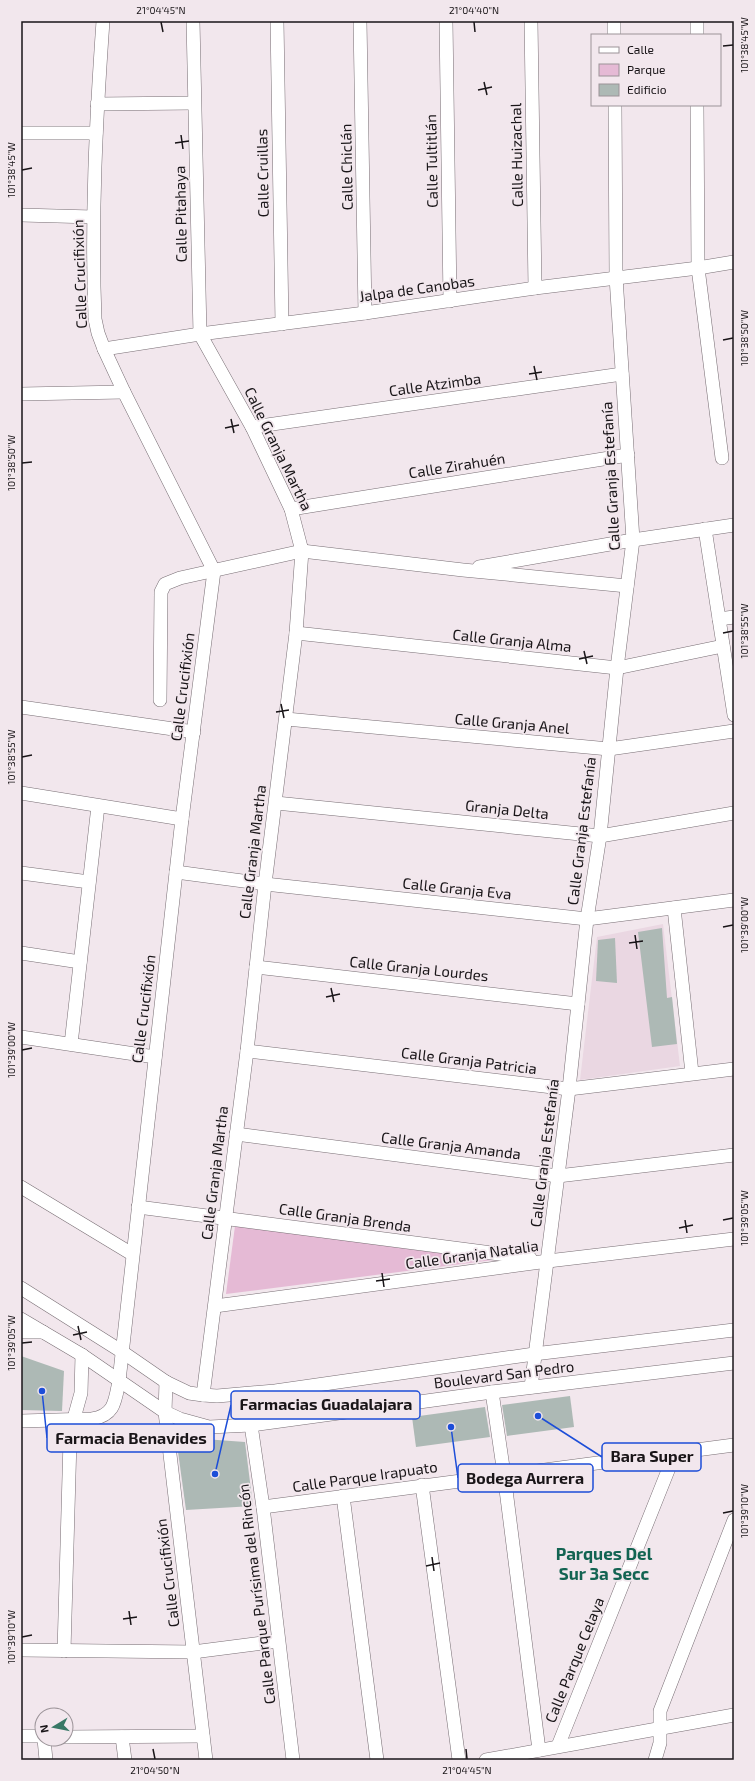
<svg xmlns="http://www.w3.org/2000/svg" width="755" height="1781" viewBox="0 0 755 1781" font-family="'Exo 2',sans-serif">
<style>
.built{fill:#ead7e2}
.green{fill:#e5bad5}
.building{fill:#adb9b5}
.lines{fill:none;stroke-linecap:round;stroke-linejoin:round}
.minor-casing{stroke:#786e74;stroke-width:14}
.minor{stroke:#fff;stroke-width:13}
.ticks{fill:none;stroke:#191518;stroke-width:1.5}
.labels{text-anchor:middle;stroke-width:3.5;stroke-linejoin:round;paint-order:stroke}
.street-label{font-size:15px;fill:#191518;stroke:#f2e7ed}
.quarter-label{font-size:17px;font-weight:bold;fill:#136452;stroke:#f2e7ed}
.leader{fill:none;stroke:#1d4ed8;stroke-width:1.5}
.callout-dot{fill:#1d4ed8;stroke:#f2e7ed;stroke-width:1.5}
.callout{fill:#f2e7ed;stroke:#1d4ed8;stroke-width:1.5}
.callout-label{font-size:16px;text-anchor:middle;font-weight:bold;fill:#191518}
.neatline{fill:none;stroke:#191518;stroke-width:1.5}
.ticks-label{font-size:10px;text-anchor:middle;fill:#191518}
</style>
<rect width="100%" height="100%" fill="#f2e7ed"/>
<path class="built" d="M 663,924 L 680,1066 L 580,1080 L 597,937 Z"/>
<path class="green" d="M 235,1226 L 493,1260 L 226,1294 Z"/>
<g class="building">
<path d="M 662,928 L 667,998 L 672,997 L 677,1044 L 652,1047 L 638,932 Z"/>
<path d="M 615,938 L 617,983 L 596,981 L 598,940 Z"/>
<path d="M 21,1356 L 64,1371 L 62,1411 L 21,1410 Z"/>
<path d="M 570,1396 L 574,1427 L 507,1436 L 502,1405 Z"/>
<path d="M 485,1407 L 490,1437 L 416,1447 L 412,1417 Z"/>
<path d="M 176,1437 L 245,1442 L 253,1506 L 186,1510 Z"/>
</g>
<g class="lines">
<defs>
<g id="minor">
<path d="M 193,21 L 200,334 L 252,427 L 291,509 L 302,551 L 296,633 L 265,884 L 247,1051 L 203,1395"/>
<path d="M 277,21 L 282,324"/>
<path d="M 360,21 L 365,313"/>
<path d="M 446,21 L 450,301"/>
<path d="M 531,21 L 535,288"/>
<path d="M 614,21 L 614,35"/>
<path d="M 697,21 L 697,35"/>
<path d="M 97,104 L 194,103"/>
<path d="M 697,105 L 698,268 L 722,458"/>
<path d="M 21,133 L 96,133"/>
<path d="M 21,215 L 93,217"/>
<path d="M 104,349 L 200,334 L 365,313 L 535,288 L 698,268 L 734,262"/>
<path d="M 21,394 L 124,392"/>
<path d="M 252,427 L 622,374"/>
<path d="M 291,509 L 628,455"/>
<path d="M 705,529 L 734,715"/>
<path d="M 479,567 L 633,540 L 734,525"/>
<path d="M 719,619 L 734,617"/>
<path d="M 296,633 L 617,668 L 723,646"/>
<path d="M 160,700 L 161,592 L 165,584 L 180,578 L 302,551 L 463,570 L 627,586"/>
<path d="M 21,707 L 194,732"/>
<path d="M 286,719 L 609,749 L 734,731"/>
<path d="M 21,793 L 182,819"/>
<path d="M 276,803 L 600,836 L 734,813"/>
<path d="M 176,872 L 265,884 L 587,919 L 734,900"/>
<path d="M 21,873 L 89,882"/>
<path d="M 674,908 L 692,1073"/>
<path d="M 21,953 L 80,962"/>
<path d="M 256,967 L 578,1004"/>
<path d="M 21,1037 L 155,1057"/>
<path d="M 71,1044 L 98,806"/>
<path d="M 247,1051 L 569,1089 L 734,1069"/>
<path d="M 236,1134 L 558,1176 L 734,1155"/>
<path d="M 21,1187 L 132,1254"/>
<path d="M 138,1207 L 530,1258"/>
<path d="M 21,1288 L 121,1351 L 166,1382 L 189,1393 L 203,1395 L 217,1396 L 275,1391 L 534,1354 L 734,1330"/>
<path d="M 215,1306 L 548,1261 L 734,1239"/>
<path d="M 21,1319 L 82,1355 L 165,1412 L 180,1419 L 209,1427 L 251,1425 L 492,1392 L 734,1363"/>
<path d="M 21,1332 L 43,1332"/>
<path d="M 166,1382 L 165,1412 L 206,1760"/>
<path d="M 531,1387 L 569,1089 L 587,919 L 600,836 L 617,668 L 633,540 L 616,277 L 615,105"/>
<path d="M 492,1392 L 504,1474 L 539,1750"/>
<path d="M 21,1421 L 92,1419 C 115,1415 115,1401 119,1381 L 182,819 L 214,571 L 124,392 L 104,349 L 98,333 L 95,319 C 91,219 96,120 103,21"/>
<path d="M 251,1425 L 263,1507 L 293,1760"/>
<path d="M 422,1485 L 459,1760"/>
<path d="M 343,1496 L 377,1760"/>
<path d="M 263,1507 L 734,1445"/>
<path d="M 21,1650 L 193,1652 L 278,1641"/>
<path d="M 64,1651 L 70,1440 L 71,1429 L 81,1393 L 82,1355"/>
<path d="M 21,1736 L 42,1736"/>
<path d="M 66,1737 L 203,1736"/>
<path d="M 122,1737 L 125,1760"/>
<path d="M 44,1739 L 46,1760"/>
<path d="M 558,1746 L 675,1453"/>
<path d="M 486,1760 L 734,1715"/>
<path d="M 655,1760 L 660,1743 L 660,1711 L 734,1520"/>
</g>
</defs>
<use href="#minor" class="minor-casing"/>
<use href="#minor" class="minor"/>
</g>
<path class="ticks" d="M 161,22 L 163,32M 474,22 L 475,32M 723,46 L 733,45M 484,82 L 487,95M 478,90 L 492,87M 181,135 L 183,149M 175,143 L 189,141M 22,170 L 32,168M 723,340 L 733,338M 534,366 L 537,380M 529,374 L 542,372M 231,419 L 234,433M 225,428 L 239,425M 22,463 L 32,462M 723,633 L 733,631M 584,651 L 587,664M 579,659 L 593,656M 281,704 L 284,718M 276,712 L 289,710M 22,757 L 32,755M 723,927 L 733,925M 635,935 L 637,949M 629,943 L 643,941M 331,988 L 334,1002M 326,997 L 340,994M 22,1050 L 32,1048M 685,1220 L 687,1233M 723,1220 L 733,1218M 679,1228 L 693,1225M 382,1273 L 384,1287M 376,1281 L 390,1279M 78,1326 L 81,1340M 73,1335 L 87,1332M 22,1343 L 32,1342M 723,1513 L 733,1511M 432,1557 L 434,1571M 426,1566 L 440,1563M 129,1611 L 131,1625M 123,1619 L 137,1617M 22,1637 L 32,1635M 153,1749 L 155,1759M 466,1749 L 467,1759"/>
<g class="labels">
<g class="street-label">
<text transform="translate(517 155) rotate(-91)" y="5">Calle Huizachal</text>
<text transform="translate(432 161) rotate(-91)" y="5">Calle Tultitlán</text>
<text transform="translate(347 167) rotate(-91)" y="5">Calle Chiclán</text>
<text transform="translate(263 173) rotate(-91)" y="5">Calle Cruillas</text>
<text transform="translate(181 214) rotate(-91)" y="5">Calle Pitahaya</text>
<text transform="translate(80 274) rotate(-92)" y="5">Calle Crucifixión</text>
<text transform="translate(417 289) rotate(-8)" y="5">Jalpa de Canobas</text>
<text transform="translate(435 385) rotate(-8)" y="5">Calle Atzimba</text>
<text transform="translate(278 449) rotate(64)" y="5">Calle Granja Martha</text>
<text transform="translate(457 466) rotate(-9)" y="5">Calle Zirahuén</text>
<text transform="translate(611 476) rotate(-93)" y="5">Calle Granja Estefanía</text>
<text transform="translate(512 641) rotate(6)" y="5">Calle Granja Alma</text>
<text transform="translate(183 687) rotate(-83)" y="5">Calle Crucifixión</text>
<text transform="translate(512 724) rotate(5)" y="5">Calle Granja Anel</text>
<text transform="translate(507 810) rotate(6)" y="5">Granja Delta</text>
<text transform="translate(582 831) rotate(-83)" y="5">Calle Granja Estefanía</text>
<text transform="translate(253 852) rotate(-83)" y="5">Calle Granja Martha</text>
<text transform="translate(457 889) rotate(6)" y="5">Calle Granja Eva</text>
<text transform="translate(419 969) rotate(6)" y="5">Calle Granja Lourdes</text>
<text transform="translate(144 1009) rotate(-83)" y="5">Calle Crucifixión</text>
<text transform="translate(469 1061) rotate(7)" y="5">Calle Granja Patricia</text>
<text transform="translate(451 1146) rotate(7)" y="5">Calle Granja Amanda</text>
<text transform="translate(545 1153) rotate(-83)" y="5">Calle Granja Estefanía</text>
<text transform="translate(215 1173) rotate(-83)" y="5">Calle Granja Martha</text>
<text transform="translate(345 1218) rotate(8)" y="5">Calle Granja Brenda</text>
<text transform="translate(472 1255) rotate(-8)" y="5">Calle Granja Natalia</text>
<text transform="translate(504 1375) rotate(-7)" y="5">Boulevard San Pedro</text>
<text transform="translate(365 1477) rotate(-8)" y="5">Calle Parque Irapuato</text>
<text transform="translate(168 1573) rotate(-97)" y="5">Calle Crucifixión</text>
<text transform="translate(257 1594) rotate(-97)" y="5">Calle Parque Purísima del Rincón</text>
<text transform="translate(575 1660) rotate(-68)" y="5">Calle Parque Celaya</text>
</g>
<g class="quarter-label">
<text x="604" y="1560">Parques Del<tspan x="604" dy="20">Sur 3a Secc</tspan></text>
</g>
</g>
<path class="leader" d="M215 1474L231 1405M42 1391L47 1438M538 1416L602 1457M451 1427L458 1478"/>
<g class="callout-dot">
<circle cx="215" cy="1474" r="4"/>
<circle cx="42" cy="1391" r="4"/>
<circle cx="538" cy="1416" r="4"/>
<circle cx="451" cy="1427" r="4"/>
</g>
<g class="callout">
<rect x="231" y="1391" width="189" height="28" rx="4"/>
<rect x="47" y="1424" width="167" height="28" rx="4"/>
<rect x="602" y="1443" width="99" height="28" rx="4"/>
<rect x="458" y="1464" width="135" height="28" rx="4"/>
</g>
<g class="callout-label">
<text x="326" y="1410">Farmacias Guadalajara</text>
<text x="131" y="1444">Farmacia Benavides</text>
<text x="652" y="1462">Bara Super</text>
<text x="525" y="1484">Bodega Aurrera</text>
</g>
<rect width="755" height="1781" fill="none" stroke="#f2e7ed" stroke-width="44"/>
<rect x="591" y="34" width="130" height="72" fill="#f2e7ed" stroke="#9b9398"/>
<rect x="599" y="47" width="20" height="6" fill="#ffffff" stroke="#9b9398"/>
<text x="627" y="54" font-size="12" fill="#191518">Calle</text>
<rect x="599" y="64" width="20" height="12" fill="#e5bad5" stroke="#9b9398"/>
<text x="627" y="74" font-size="12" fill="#191518">Parque</text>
<rect x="599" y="84" width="20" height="12" fill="#adb9b5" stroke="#9b9398"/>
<text x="627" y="94" font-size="12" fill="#191518">Edificio</text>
<g transform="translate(54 1727) rotate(260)"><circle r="19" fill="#f2e7ed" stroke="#9b9398"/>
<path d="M0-3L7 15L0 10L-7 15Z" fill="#387866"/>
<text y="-6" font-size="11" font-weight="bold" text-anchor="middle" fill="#191518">N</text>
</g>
<rect x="22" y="22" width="711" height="1737" class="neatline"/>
<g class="ticks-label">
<text x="161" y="14">21°04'45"N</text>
<text x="474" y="14">21°04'40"N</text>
<text transform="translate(744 45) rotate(-90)" y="4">101°38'45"W</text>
<text transform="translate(11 170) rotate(-90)" y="4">101°38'45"W</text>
<text transform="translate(744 338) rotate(-90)" y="4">101°38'50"W</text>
<text transform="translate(11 463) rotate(-90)" y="4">101°38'50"W</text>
<text transform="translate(744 631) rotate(-90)" y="4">101°38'55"W</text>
<text transform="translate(11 757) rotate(-90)" y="4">101°38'55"W</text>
<text transform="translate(744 925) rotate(-90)" y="4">101°39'00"W</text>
<text transform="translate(11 1050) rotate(-90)" y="4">101°39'00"W</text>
<text transform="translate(744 1218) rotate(-90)" y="4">101°39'05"W</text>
<text transform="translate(11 1343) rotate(-90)" y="4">101°39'05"W</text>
<text transform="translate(744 1511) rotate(-90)" y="4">101°39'10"W</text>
<text transform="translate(11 1637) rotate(-90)" y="4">101°39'10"W</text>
<text x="155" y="1774">21°04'50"N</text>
<text x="467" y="1774">21°04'45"N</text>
</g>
</svg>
